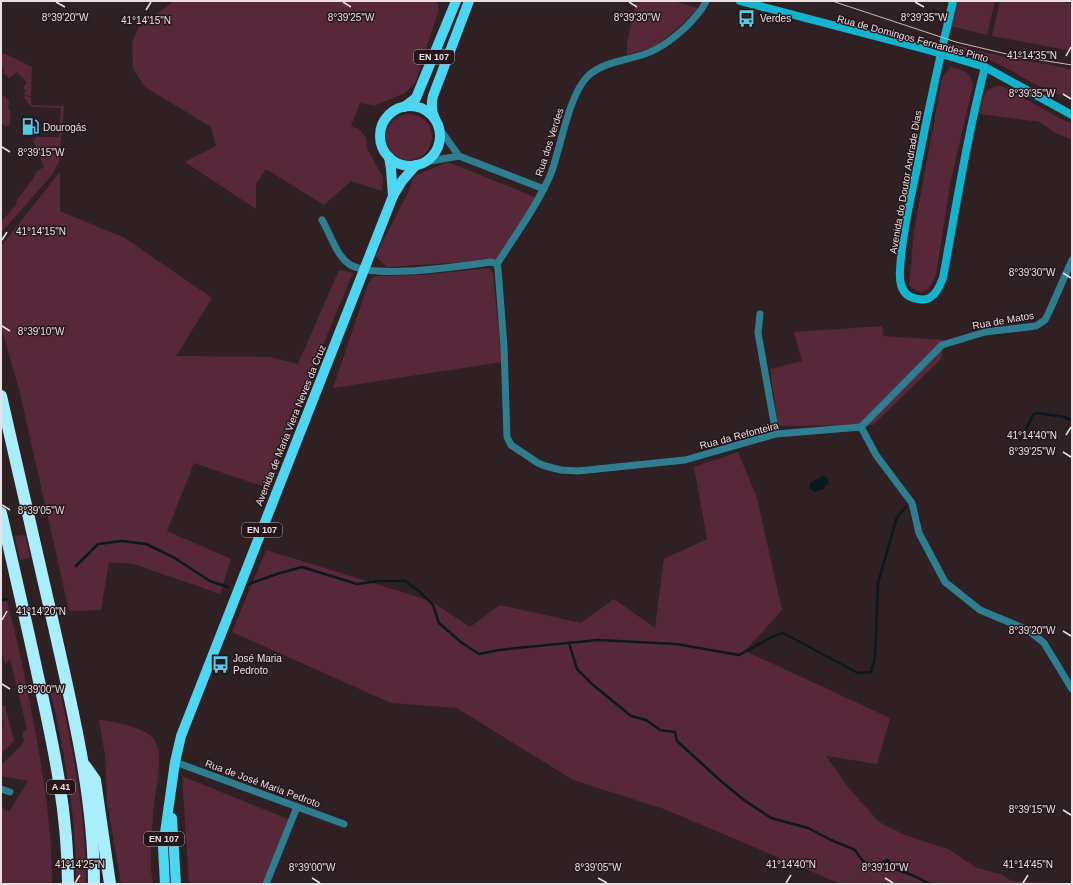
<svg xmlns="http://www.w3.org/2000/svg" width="1073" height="885" viewBox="0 0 1073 885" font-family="Helvetica,sans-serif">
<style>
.green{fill:#572839}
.water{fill:#09191d}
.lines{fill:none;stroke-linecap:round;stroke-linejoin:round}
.stream{stroke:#09191d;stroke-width:2.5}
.street{stroke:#2f7e8f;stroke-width:7}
.secondary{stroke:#13b2cd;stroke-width:8}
.primary{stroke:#4ed5f1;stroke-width:10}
.highway{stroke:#aaeefe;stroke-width:12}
.tram{stroke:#c7bbbf;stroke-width:1}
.ticks{fill:none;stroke:#eadfe3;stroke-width:1.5}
.labels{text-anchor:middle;stroke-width:3;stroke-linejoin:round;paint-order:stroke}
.shield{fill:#25161b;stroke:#afa3a7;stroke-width:1}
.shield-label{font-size:9px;font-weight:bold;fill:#eadfe3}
.poi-label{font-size:10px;fill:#eadfe3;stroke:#25161b;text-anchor:start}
.street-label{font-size:10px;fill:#eadfe3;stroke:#25161b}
.ticks-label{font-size:10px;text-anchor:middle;fill:#eadfe3;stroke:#25161b;stroke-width:3;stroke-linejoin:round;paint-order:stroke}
</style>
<rect width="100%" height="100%" fill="#2f2024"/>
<g class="green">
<path d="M 174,1 L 436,1 L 438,4 L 438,12 L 415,83 L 405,93 L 374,106 L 360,103 L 351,126 L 359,129 L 366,138 L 367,148 L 383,178 L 382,191 L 351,181 L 324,205 L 266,169 L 256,184 L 256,209 L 185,162 L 216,146 L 211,127 L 145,87 L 133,69 L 132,43 L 138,28 Z"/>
<path d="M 636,1 L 673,1 L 698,8 L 680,26 L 654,47 L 627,55 L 627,44 Z"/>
<path d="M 955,1 L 995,1 L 987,35 L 951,26 Z"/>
<path d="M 1000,1 L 1054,1 L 1072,4 L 1072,51 L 992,36 Z"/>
<path d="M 945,43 L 1001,56 L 1072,69 L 1072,98 C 1043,92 1020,74 994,62 C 979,54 962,50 945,45 Z"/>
<path d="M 1,52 L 32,67 L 31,96 L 23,95 L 26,91 L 23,87 L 27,83 L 17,72 L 9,78 L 4,73 L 4,69 L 1,65 Z"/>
<path d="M 950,67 C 963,70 969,70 973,84 L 950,185 L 936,275 C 930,290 924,299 909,285 L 914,231 L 942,78 Z"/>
<path d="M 998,86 L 1002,86 L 1059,118 L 1072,124 L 1072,140 L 1054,132 L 1040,122 L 980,114 C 983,100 982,89 998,86 Z"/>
<path d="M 1,95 L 6,97 L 9,101 L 8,109 L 10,109 L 10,124 L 8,126 L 5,126 L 1,122 Z"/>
<path d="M 23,96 L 31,97 L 31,105 L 64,106 L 59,162 L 51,176 L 1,233 L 1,222 L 16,205 L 17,200 L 33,179 L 37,171 L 44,167 L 33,141 L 37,137 L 59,137 L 61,108 L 31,107 Z"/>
<circle cx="409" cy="137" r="23"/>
<path d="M 448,162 L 535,197 L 498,260 L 387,267 L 375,256 L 407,195 L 414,176 Z"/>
<path d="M 60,172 L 60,211 L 125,238 L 212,298 L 176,356 L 270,357 L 298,364 L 339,270 L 353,273 L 273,465 L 262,486 L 194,463 L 167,531 L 231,559 L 220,594 L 134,564 L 109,562 L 101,610 L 69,611 L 19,389 L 1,327 L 1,246 Z"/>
<path d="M 488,268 L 491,270 L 493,274 L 502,362 L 333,388 L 368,284 L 372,278 L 377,276 L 423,275 Z"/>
<path d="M 882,326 L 883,336 L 944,340 L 941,359 L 873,425 L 778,426 L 770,369 L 802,361 L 794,332 Z"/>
<path d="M 738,452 L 757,498 L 782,610 L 745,651 L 890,718 L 877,764 L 826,756 L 848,787 L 879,822 L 905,835 L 948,849 L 977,868 L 1000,874 L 1012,881 L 1072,884 L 841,884 L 664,809 L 573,780 L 457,708 L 391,703 L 232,632 L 266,550 L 431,601 L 470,627 L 500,605 L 581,623 L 614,599 L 655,628 L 664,559 L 707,539 L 694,467 Z"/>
<path d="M 25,535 L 30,558 L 20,560 L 15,536 Z"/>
<path d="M 7,601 C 17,638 25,676 32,714 C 43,772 52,825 52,884 L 1,884 L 1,807 L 9,812 L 28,781 L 1,776 L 1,765 L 22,745 L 24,740 L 22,733 L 27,729 L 10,659 L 5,664 L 1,649 L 1,602 Z"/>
<path d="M 60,691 C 74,756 86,817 86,884 L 76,884 C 77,819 65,756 51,693 Z"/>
<path d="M 1,705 L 5,706 L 14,741 L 1,754 L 1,736 L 4,721 L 1,720 Z"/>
<path d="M 99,720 C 113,721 147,727 155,741 C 164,757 156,787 154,805 C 152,830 148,858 153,884 L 121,884 L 107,801 L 105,755 Z"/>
<path d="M 182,776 L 290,820 L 269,884 L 189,884 Z"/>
</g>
<path class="water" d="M 823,476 L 827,477 L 829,483 C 825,489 821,490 814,492 L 809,487 L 811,482 Z"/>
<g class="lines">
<g class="stream">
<path d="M 1021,440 L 1033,415 L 1037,413 L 1064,417 L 1072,420"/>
<path d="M 76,566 L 98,544 L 122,541 L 146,544 L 173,557 L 210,581 L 228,587"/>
<path d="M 246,585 L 277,574 L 302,567 L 357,584 L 379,581 L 405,581 L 419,591 L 433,605 L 439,623 L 462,643 L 479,654 L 499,650 L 598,640 L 676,644 L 739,655 L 774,636 L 783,633 L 858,673 L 871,672 L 875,658 L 878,583 L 897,517 L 906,507"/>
<path d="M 1,600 L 7,599"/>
<path d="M 569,643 L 577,669 L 592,684 L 631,716 L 646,720 L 660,730 L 675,732 L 677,741 L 722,782 L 744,800 L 771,818 L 808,828 L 831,840 L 855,850 L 862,860 L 874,866 L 888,860 L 895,869 L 912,875 L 930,884"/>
</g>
<g class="street">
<path d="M 439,128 L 459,156"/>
<path d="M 425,162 L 459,156 L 544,189"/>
<path d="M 322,220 C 330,233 336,255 349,264 C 373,280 460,266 491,262 L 497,264"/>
<path d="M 497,264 L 498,269 L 504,347 L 507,437 L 511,445 L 538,463 L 545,466 L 561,470 L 578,471 L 685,460 L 776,434 L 861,427"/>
<path d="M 497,264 C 515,236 536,207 550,176 C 561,149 568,94 589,75 C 604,62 627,60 645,54 C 662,48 675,37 688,25 C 694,18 703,10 706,1"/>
<path d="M 760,314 L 758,333 L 776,434"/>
<path d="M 861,427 L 876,455 L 912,503 L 919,533 L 945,582 L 980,610 L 1028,630 L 1044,643 L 1072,689"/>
<path d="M 861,427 L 942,345 L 985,332 L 1036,326 L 1045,320 L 1049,312 L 1072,260"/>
<path d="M 175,762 L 344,824"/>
<path d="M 1,789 L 10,792"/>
<path d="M 266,884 L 297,807"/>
</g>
<g class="secondary">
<path d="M 740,1 L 928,50 L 985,67 L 1072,115"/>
<path d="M 953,1 C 940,56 928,112 917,168 C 910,201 902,235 900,270 C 899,284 902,297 918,299 C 923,300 928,300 932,296 C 938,292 940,285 943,278 C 956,207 967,137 985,67"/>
</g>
<g class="primary">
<circle cx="410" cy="136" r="30"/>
<path d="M 404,107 L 416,98 L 456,1"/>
<path d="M 435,119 C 431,111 431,104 433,96 L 469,1"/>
<path d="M 389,157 L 391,169 L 393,196"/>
<path d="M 172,818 L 176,884"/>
<path d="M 165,884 L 163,847 L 175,762 L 181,736 L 393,196 L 402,181 L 416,165"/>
</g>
<g class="highway">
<path d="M 1,396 C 19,473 36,550 54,627 C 73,712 94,796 94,884"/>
<path d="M 1,513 C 14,569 27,625 39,681 C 54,748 68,815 68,884"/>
<path d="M 85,766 L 95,780 L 110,884"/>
</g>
<path class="tram" d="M 832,1 L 956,42 L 1015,56 L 1072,65"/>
</g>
<path class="ticks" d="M 56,2 L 65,7M 343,2 L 351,7M 629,2 L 637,7M 915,2 L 924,7M 146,10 L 151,2M 1066,56 L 1071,47M 1063,94 L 1071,99M 2,147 L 10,152M 2,240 L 7,232M 1063,273 L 1071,278M 2,326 L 10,331M 1066,435 L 1071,427M 1063,452 L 1071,457M 2,505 L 10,510M 2,620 L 7,611M 1063,631 L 1071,636M 2,684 L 10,689M 1063,810 L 1071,815M 312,878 L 320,883M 598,878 L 607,883M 885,878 L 893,883M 75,883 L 80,875M 786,883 L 791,875M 1023,883 L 1028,875"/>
<defs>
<symbol id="bus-bare" viewBox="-9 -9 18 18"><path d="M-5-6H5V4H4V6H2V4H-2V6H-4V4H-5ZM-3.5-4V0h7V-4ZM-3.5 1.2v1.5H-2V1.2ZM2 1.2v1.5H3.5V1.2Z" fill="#57c9e2" stroke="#25161b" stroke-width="2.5" paint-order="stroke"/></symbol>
<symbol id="fuel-bare" viewBox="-9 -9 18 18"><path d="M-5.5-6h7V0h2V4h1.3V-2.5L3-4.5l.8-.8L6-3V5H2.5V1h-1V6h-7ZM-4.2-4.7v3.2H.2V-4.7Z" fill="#57c9e2" stroke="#25161b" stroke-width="2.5" paint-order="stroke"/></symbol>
</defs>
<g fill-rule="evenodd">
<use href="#bus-bare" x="734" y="6" width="25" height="25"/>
<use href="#fuel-bare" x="18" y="114" width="25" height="25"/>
<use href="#bus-bare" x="208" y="652" width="25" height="25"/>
</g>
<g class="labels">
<g class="shield">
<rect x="414" y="50" width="40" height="14" rx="3"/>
<rect x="242" y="523" width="40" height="14" rx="3"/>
<rect x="47" y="780" width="28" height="14" rx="3"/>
<rect x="144" y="832" width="40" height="14" rx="3"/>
</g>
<g class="shield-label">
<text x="434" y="60">EN 107</text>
<text x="262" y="533">EN 107</text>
<text x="61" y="790">A 41</text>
<text x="164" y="842">EN 107</text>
</g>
<g class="poi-label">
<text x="760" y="22">Verdes</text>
<text x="43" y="131">Dourogás</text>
<text x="233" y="662">José Maria<tspan x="233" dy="12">Pedroto</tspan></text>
</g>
<g class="street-label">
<text transform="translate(913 38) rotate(15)" y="4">Rua de Domingos Fernandes Pinto</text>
<text transform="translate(549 142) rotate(-72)" y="4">Rua dos Verdes</text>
<text transform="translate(905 182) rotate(-80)" y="4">Avenida do Doutor Andrade Dias</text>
<text transform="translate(1003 320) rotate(-10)" y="4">Rua de Matos</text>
<text transform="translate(290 425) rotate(-68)" y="4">Avenida de Maria Viera Neves da Cruz</text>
<text transform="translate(739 435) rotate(-15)" y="4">Rua da Refonteira</text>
<text transform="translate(263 783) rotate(20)" y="4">Rua de José Maria Pedroto</text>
</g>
</g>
<g class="ticks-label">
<text x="65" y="21">8°39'20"W</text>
<text x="351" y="21">8°39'25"W</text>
<text x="637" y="21">8°39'30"W</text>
<text x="924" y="21">8°39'35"W</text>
<text x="146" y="24">41°14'15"N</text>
<text x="1032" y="59">41°14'35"N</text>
<text x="1032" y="97">8°39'35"W</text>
<text x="41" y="156">8°39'15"W</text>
<text x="41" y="235">41°14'15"N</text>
<text x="1032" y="276">8°39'30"W</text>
<text x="41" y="335">8°39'10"W</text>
<text x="1032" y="439">41°14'40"N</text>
<text x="1032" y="455">8°39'25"W</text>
<text x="41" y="514">8°39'05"W</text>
<text x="41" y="615">41°14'20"N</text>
<text x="1032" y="634">8°39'20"W</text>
<text x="41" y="693">8°39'00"W</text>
<text x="1032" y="813">8°39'15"W</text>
<text x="80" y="868">41°14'25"N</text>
<text x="791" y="868">41°14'40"N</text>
<text x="1028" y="868">41°14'45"N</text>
<text x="312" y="871">8°39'00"W</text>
<text x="598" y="871">8°39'05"W</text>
<text x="885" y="871">8°39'10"W</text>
</g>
<rect width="1073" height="885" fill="none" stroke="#eadfe3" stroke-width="4"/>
</svg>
